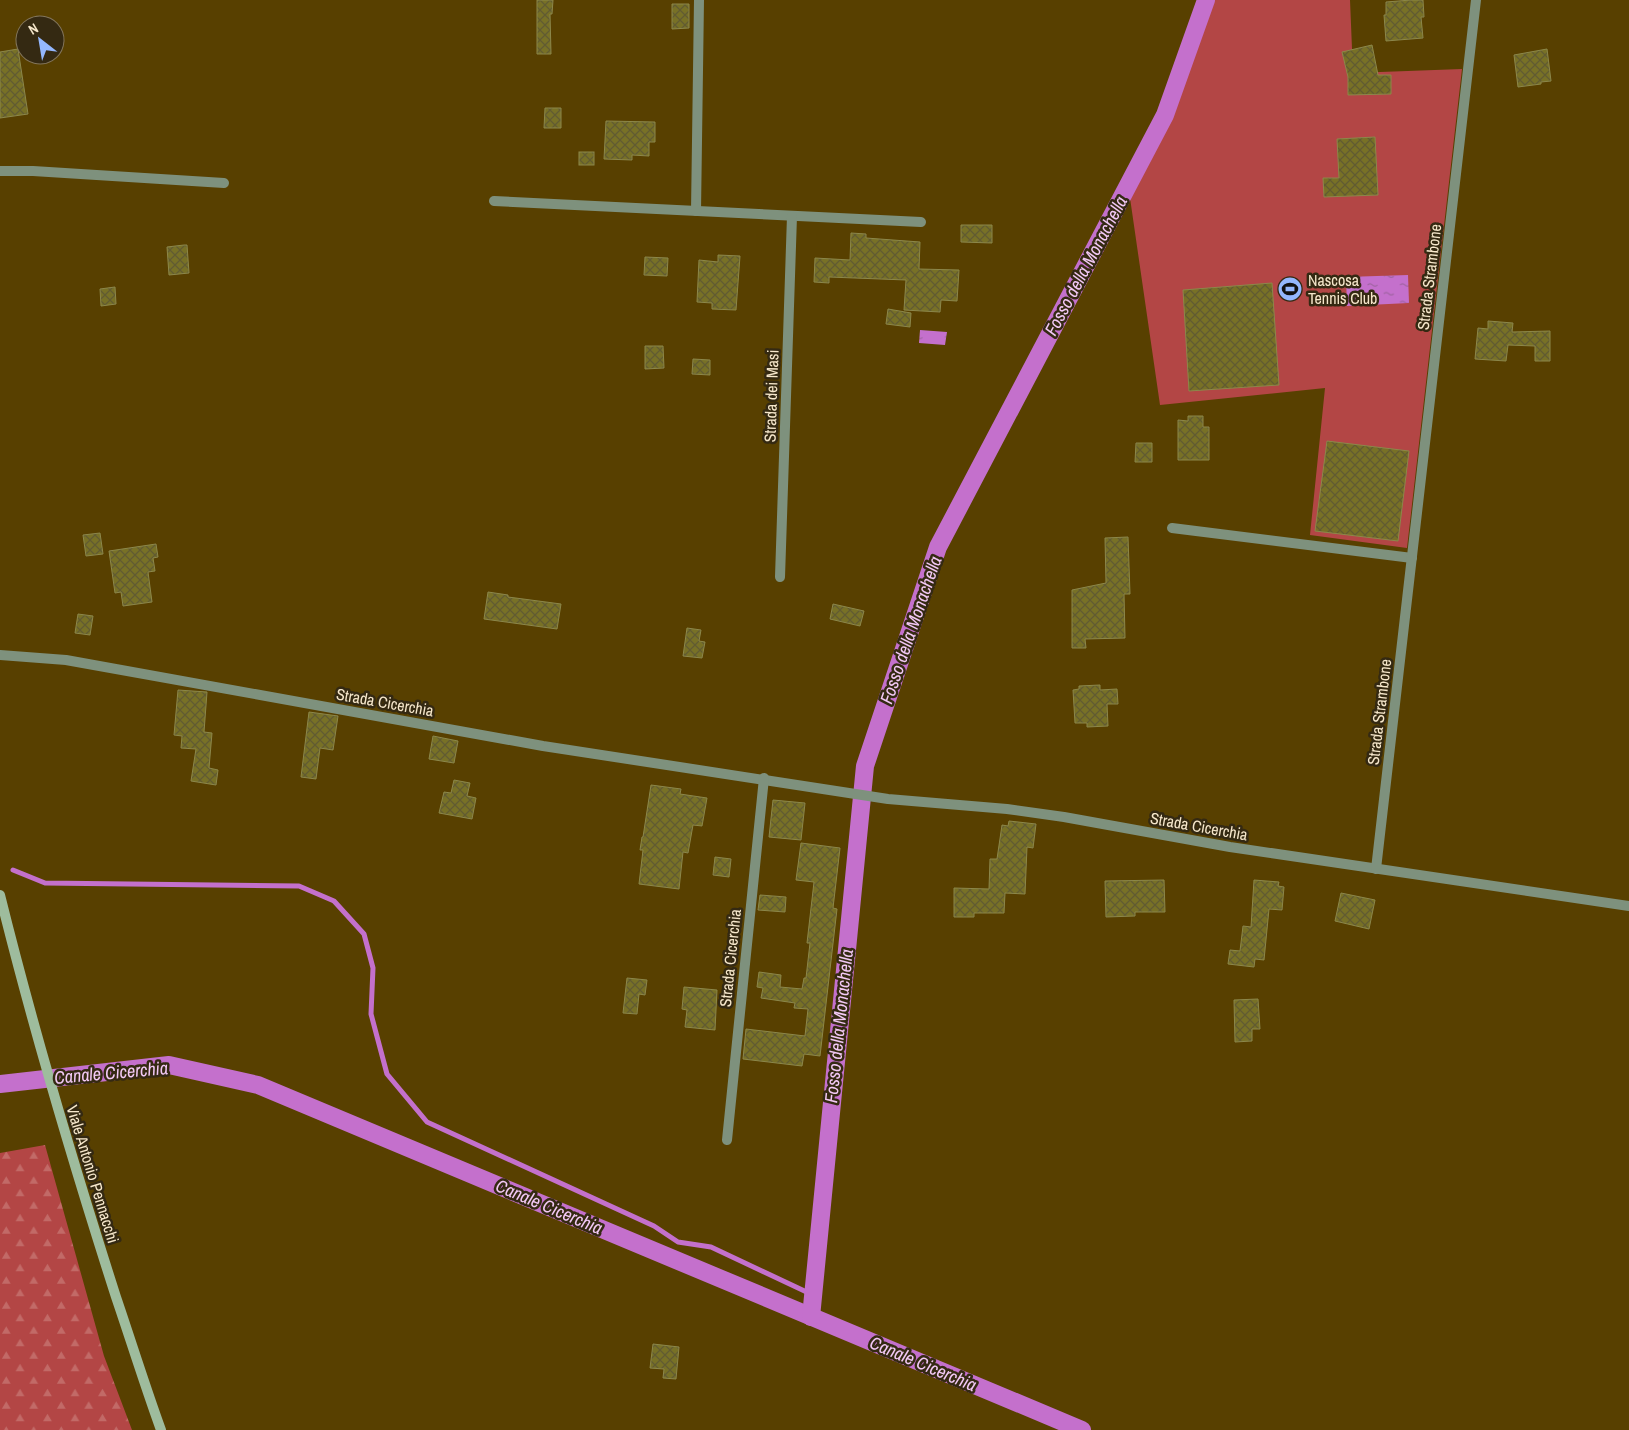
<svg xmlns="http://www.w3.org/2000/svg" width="1629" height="1430" viewBox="0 0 1629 1430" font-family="'Archivo Narrow',sans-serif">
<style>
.grass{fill:#b34645}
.forest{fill:url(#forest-firs)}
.water{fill:url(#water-ripples)}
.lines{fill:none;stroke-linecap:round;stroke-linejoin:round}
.stream{stroke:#c470cc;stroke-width:5}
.canal{stroke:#c470cc;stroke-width:18}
.building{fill:url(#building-cross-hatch);stroke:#8c874b}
.minor{stroke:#7e917d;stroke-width:10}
.secondary{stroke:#9ebc9d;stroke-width:10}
.labels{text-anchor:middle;stroke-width:5;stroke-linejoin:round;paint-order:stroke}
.street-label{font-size:16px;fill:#f6e7cb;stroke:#342912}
.poi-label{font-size:16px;fill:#f6e7cb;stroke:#342912;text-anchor:start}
.water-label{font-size:18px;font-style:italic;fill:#f3c9f6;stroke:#342912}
</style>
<defs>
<pattern id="forest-firs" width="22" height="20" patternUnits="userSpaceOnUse" patternTransform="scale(1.25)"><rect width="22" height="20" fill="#b34645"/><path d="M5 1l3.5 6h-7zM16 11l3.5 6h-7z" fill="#c26a67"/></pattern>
<pattern id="water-ripples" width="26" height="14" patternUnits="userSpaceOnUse" patternTransform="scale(1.25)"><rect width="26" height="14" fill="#c470cc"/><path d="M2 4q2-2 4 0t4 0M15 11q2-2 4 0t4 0" fill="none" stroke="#9f63a1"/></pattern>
<pattern id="building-cross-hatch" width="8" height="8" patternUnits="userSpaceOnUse" patternTransform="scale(1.25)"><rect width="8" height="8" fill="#787126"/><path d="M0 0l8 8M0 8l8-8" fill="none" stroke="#615b32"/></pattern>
</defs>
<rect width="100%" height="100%" fill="#584000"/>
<path class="grass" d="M 1209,0 L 1350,0 L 1353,73 L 1462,69 L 1407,548 L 1310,535 L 1325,388 L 1160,405 L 1129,191 L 1168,116 Z"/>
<path class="forest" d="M 45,1145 L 104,1356 L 132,1430 L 0,1430 L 0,1153 Z"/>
<g class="water">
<path d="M 1408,275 L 1409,303 L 1347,306 L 1346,277 Z"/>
<path d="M 920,330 L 947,332 L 945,345 L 919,343 Z"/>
</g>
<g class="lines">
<path class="stream" d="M 13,870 L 45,883 L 299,886 L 334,901 L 364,934 L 373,968 L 371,1014 L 387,1074 L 427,1122 L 654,1226 L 678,1242 L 711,1247 L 813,1295"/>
<g class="canal">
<path d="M 0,1084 L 169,1065 L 258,1085 L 1082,1430"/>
<path d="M 811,1317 L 865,766 L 938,547 L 1165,115 L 1206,0"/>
</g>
</g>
<g class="building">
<path d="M 537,0 L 553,0 L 552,14 L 550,14 L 551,54 L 537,54 Z"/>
<path d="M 1411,0 L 1423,0 L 1424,17 L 1421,17 L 1423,38 L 1386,41 L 1384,15 L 1386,15 L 1386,2 Z"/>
<path d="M 672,4 L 689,4 L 689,28 L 672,29 Z"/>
<path d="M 1372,45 L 1378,75 L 1391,75 L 1391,94 L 1348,95 L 1348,77 L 1342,52 Z"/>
<path d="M 18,49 L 28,114 L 0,118 L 0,52 Z"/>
<path d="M 1547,49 L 1551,81 L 1541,82 L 1541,84 L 1518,87 L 1514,55 Z"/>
<path d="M 545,108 L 561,108 L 561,128 L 544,128 Z"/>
<path d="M 606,121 L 655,122 L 655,142 L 649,142 L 649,156 L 632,155 L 632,160 L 604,159 Z"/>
<path d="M 1375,137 L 1378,195 L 1324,197 L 1323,178 L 1339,178 L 1337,139 Z"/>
<rect x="579" y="152" width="15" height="13"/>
<path d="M 961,225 L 992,225 L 992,243 L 961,242 Z"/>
<path d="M 851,233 L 866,234 L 866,238 L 920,242 L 919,269 L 959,270 L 957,301 L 941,300 L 940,312 L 904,310 L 906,280 L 829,277 L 829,283 L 814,282 L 815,258 L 850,260 Z"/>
<path d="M 184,245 L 187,245 L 189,273 L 169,275 L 167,247 Z"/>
<path d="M 718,255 L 740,256 L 736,310 L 712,309 L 712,303 L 697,302 L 699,260 L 718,262 Z"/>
<path d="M 645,257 L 668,258 L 667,276 L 644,275 Z"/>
<path d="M 1272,283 L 1279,385 L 1189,391 L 1183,290 Z"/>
<path d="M 115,287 L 116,304 L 101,306 L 100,289 Z"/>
<path d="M 888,309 L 911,313 L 910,327 L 886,324 Z"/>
<path d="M 1488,321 L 1513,323 L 1512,332 L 1550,331 L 1550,361 L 1535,361 L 1535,346 L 1508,345 L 1506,361 L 1475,359 L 1478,328 L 1488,329 Z"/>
<path d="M 645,346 L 663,346 L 664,368 L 645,369 Z"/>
<path d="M 693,359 L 710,360 L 710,375 L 692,374 Z"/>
<path d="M 1188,416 L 1203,416 L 1203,427 L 1209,427 L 1209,460 L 1178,460 L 1178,420 L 1188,421 Z"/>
<path d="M 1327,441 L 1409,451 L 1398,541 L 1315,531 Z"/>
<path d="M 1136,443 L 1152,443 L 1152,462 L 1135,462 Z"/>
<path d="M 100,533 L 103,554 L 86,556 L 83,535 Z"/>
<path d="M 1128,537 L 1130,594 L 1124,594 L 1125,638 L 1085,639 L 1086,648 L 1072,648 L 1072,590 L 1106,583 L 1105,538 Z"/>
<path d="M 156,544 L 158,557 L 153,558 L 155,571 L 148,572 L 152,602 L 123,606 L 121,592 L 115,593 L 109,551 Z"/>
<path d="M 488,592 L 508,595 L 508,597 L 561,604 L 557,629 L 484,619 Z"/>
<path d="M 833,604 L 864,611 L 860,626 L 830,619 Z"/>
<path d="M 78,614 L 93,616 L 90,635 L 75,633 Z"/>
<path d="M 687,628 L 701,630 L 699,641 L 705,642 L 702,658 L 683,656 Z"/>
<path d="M 1100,685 L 1100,690 L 1117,689 L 1118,704 L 1107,704 L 1108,726 L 1087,727 L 1087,723 L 1075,723 L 1073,690 L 1079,689 L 1079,686 Z"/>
<path d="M 178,690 L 207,692 L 204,732 L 212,733 L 209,768 L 218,770 L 216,785 L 191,781 L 196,749 L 181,748 L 182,736 L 174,735 Z"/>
<path d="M 309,712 L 338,716 L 333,750 L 320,748 L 316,779 L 301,777 Z"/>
<path d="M 433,736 L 458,741 L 454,763 L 429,759 Z"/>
<path d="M 454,780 L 470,783 L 467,796 L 476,798 L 472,819 L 439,813 L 444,792 L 451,793 Z"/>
<path d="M 651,785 L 681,789 L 680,794 L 707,798 L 702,826 L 693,825 L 688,853 L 683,852 L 679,889 L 639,884 L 643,850 L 640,850 L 642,837 L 643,837 Z"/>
<path d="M 773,800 L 805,803 L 801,840 L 769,837 Z"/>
<path d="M 1009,821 L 1036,824 L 1033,848 L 1027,847 L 1025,894 L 1005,893 L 1004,913 L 974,913 L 974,917 L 954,917 L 954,888 L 989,889 L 990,859 L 997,859 L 1002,825 L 1008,826 Z"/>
<path d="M 801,843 L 840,848 L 833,908 L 837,909 L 820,1056 L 804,1054 L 802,1066 L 743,1059 L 746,1029 L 805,1036 L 808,1009 L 794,1008 L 795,1003 L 761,998 L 763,988 L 757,987 L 759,972 L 781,975 L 780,987 L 802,989 L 804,978 L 806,978 L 810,943 L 807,943 L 814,882 L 796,880 Z"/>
<path d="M 715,857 L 731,859 L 729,877 L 713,875 Z"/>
<path d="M 1164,880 L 1165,912 L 1135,912 L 1135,916 L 1106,917 L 1105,881 Z"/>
<path d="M 1254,880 L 1279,882 L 1278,886 L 1284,887 L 1282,910 L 1269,909 L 1264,960 L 1255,959 L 1254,967 L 1228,964 L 1230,950 L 1240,951 L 1243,926 L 1251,927 Z"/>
<path d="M 1341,893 L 1375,900 L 1369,929 L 1335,921 Z"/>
<path d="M 760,895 L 786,897 L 785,912 L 758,910 Z"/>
<path d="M 627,978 L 647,980 L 645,995 L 639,994 L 637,1014 L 623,1013 Z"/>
<path d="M 684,987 L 717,990 L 715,1030 L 685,1027 L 687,1010 L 682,1009 Z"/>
<path d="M 1258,999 L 1260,1029 L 1252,1029 L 1252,1041 L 1235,1042 L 1234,1000 Z"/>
<path d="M 653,1344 L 679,1347 L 676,1379 L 663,1378 L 664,1369 L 650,1368 Z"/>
</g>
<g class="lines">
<g class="minor">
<path d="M 0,171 L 33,171 L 224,183"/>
<path d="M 494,201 L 921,222"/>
<path d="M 696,211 L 699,0"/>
<path d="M 1172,528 L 1412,558"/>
<path d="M 780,577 L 792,216"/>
<path d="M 0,655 L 66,660 L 543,746 L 888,799 L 1007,809 L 1064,817 L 1230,847 L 1629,906"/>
<path d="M 1376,869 L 1476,0"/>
<path d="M 727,1140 L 764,778"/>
</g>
<path class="secondary" d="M 0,895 C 34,1032 73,1163 116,1297 C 131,1341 145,1386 161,1430"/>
</g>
<defs>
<symbol id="stadium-disc" viewBox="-11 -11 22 22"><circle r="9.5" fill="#94b7fd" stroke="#342912"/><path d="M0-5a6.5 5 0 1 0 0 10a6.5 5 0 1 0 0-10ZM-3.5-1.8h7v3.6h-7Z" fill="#111"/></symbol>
</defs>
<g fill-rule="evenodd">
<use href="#stadium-disc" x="1276" y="275" width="28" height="28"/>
</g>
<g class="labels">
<g class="street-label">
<text transform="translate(1429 277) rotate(-83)" y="6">Strada Strambone</text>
<text transform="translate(771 396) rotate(-88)" y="6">Strada dei Masi</text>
<text transform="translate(385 702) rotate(10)" y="6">Strada Cicerchia</text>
<text transform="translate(1379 712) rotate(-83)" y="6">Strada Strambone</text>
<text transform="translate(1199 826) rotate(10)" y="6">Strada Cicerchia</text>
<text transform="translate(730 958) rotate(-84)" y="6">Strada Cicerchia</text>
<text transform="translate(93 1174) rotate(73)" y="6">Viale Antonio Pennacchi</text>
</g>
<g class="poi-label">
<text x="1308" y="286">Nascosa<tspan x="1308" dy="18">Tennis Club</tspan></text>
</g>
<g class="water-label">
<text transform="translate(1086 266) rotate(-62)" y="6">Fosso della Monachella</text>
<text transform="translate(911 630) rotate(-71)" y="6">Fosso della Monachella</text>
<text transform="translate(839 1026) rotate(-84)" y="6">Fosso della Monachella</text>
<text transform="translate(111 1073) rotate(-5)" y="6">Canale Cicerchia</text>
<text transform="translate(549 1207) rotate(23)" y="6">Canale Cicerchia</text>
<text transform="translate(923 1364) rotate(23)" y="6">Canale Cicerchia</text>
</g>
</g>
<g transform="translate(40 40) rotate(329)"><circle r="24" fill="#342912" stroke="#82755c"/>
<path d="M0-4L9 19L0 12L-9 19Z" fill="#94b7fd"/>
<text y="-8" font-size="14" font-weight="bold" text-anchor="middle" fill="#f6e7cb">N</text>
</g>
</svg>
